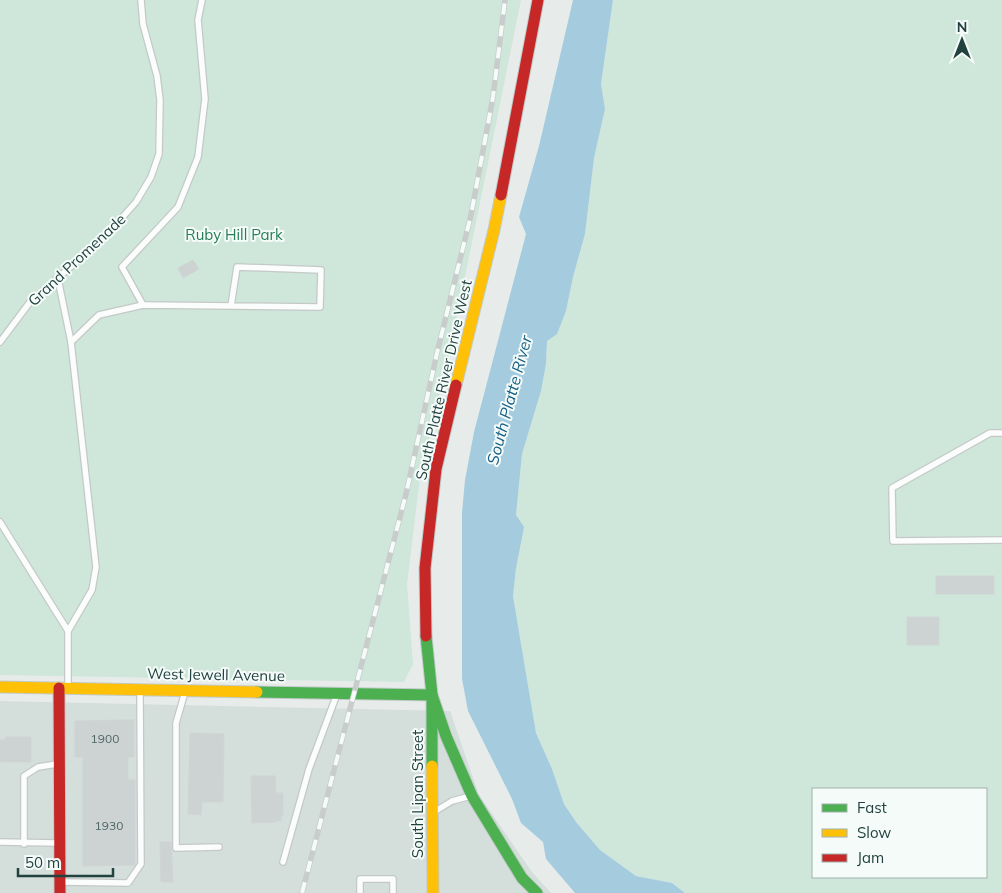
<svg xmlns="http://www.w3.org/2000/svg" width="1002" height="893" viewBox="0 0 1002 893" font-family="Mulish,sans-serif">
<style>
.built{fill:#d4dedb}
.green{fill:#cfe6da;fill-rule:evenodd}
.water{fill:#a4ccde}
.building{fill:#cdd3d2;stroke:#cfd5d4}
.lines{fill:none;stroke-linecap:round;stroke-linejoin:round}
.lane-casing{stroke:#c4c9c8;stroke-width:8}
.fast-casing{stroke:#c2cac8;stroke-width:13}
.slow-casing{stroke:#c2cac8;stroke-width:13}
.jam-casing{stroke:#c2cac8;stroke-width:13}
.lane{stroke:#fbfcfc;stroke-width:5.5}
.fast{stroke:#4caf50;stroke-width:11}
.slow{stroke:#ffc107;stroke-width:11}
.jam{stroke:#c62828;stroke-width:11}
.rail-casing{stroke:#c8cdcc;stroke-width:5.5}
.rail{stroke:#f5fbf9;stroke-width:4;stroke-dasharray:11;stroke-linecap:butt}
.labels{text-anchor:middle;stroke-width:4;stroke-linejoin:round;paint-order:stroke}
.number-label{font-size:12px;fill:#4d6764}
.park-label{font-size:15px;fill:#277e57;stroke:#f5fbf9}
.street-label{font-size:15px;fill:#21423f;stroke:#f5fbf9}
.water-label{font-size:16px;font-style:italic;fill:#145f85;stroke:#f5fbf9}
</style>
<rect width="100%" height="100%" fill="#e7eceb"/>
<path class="built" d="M 0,701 L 450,711 L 479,795 L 532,872 L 551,893 L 0,893 Z"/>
<g class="green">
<path d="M 0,0 L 521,0 L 449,356 L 420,478 L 407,584 L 413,664 L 404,682 L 0,675 Z"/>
<path d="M 613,0 L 1002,0 L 1002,893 L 685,893 L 672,883 L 636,876 L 600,850 L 576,822 L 564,804 L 552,769 L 536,733 L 513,596 L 516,568 L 516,515 L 522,454 L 541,391 L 546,364 L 547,341 L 566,311 L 573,277 L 585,234 L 594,158 L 605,109 L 601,84 ZM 813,789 L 986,789 L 986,877 L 813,877 Z"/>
</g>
<path class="water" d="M 573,0 L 613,0 L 601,84 L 605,109 L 594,158 L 585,234 L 573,277 L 566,311 L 557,334 L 547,341 L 546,364 L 541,391 L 522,454 L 516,515 L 524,527 L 516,568 L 513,596 L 536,733 L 552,769 L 564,804 L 576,822 L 600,850 L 636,876 L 672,883 L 685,893 L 575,893 L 546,859 L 543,842 L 521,823 L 512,799 L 468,711 L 462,679 L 462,512 L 465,480 L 474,432 L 526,234 L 519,217 L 539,146 Z"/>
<g class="building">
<path d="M 193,260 L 199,269 L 183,278 L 178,268 Z"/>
<rect x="936" y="576" width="58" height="18"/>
<rect x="907" y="617" width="32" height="28"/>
<path d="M 125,720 L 134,720 L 134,757 L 128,757 L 128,780 L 135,780 L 135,865 L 83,866 L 83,757 L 75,757 L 75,721 Z"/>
<path d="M 190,733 L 224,734 L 223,802 L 202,802 L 201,815 L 188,814 Z"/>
<path d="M 5,737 L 31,737 L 31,762 L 0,762 L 0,740 L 5,740 Z"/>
<path d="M 251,776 L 275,776 L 276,793 L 283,793 L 283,816 L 281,816 L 281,821 L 276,821 L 276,822 L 252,823 Z"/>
<path d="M 160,842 L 171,842 L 173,882 L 161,882 Z"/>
</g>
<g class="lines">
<defs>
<g id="lane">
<path d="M 58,279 L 71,342 L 96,567 L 92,590 L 68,631 L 68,686"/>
<path d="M 143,305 L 122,267 L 178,207 L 198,157 L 205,99 L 198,20 L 202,0"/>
<path d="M 0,342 L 30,302 L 105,237 L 136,202 L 151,177 L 159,154 L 160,100 L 157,76 L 143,24 L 141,0"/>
<path d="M 71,342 L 99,315 L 143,305 L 320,307 L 321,270 L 237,267 L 231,306"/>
<path d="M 1002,433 L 990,433 L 892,488 L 893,541 L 1002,540"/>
<path d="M 0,522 L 68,631"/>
<path d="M 185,692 L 176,723 L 176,848 L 219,847"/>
<path d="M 434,812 L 452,801 L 471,796"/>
<path d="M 0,842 L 58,843"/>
<path d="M 24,844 L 24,776 L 38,767 L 57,764"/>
<path d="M 283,862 L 309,769 L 337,694"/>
<path d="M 62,882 L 128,883 L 141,864 L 140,692"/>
<path d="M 360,893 L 360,879 L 393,879 L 393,893"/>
</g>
<g id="fast">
<path d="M 426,636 L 432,695 L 446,736 L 472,796 L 522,878 L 537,893"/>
<path d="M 257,692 L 432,695 L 432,766"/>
</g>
<g id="slow">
<path d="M 456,385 L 494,230 L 501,195"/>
<path d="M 0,687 L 257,692"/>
<path d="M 432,766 L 433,893"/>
</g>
<g id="jam">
<path d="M 501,195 L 538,0"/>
<path d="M 426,636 L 425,568 L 436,469 L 456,385"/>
<path d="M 59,688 L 60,893"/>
</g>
</defs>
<use href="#lane" class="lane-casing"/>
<use href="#fast" class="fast-casing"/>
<use href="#slow" class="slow-casing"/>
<use href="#jam" class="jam-casing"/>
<use href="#lane" class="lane"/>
<use href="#fast" class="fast"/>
<use href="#slow" class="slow"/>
<use href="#jam" class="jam"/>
<defs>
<path id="rail" d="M 302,893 L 406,494 L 437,353 L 471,215 L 493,97 L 505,0"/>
</defs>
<use href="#rail" class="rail-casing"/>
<use href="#rail" class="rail"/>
</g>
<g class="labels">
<g class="number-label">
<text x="105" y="743">1900</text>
<text x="109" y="830">1930</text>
</g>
<g class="park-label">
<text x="234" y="240">Ruby Hill Park</text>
</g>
<g class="street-label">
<text transform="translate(77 260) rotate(-43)" y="5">Grand Promenade</text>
<text transform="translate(444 380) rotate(-77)" y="5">South Platte River Drive West</text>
<text transform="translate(216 675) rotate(1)" y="5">West Jewell Avenue</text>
<text transform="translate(418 794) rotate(-90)" y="5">South Lipan Street</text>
</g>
<g class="water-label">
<text transform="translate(509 400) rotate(-75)" y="6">South Platte River</text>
</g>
</g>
<rect x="812" y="788" width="175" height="90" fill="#f5fbf9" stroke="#a0b1af"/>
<rect x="822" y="804" width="25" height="8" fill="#4caf50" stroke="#a0b1af"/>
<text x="857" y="813" font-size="15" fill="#21423f">Fast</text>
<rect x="822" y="829" width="25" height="8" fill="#ffc107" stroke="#a0b1af"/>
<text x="857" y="838" font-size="15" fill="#21423f">Slow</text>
<rect x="822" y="854" width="25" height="8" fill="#c62828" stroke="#a0b1af"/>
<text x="857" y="863" font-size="15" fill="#21423f">Jam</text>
<g transform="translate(962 40)" stroke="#f5fbf9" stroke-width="4" paint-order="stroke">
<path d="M0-4L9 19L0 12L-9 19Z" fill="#21423f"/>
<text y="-8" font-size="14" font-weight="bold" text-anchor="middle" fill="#21423f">N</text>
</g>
<path d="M18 868v8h95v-8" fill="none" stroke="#21423f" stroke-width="2.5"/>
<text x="25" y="868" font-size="15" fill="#21423f" stroke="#f5fbf9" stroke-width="4" paint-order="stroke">50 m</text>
</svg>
